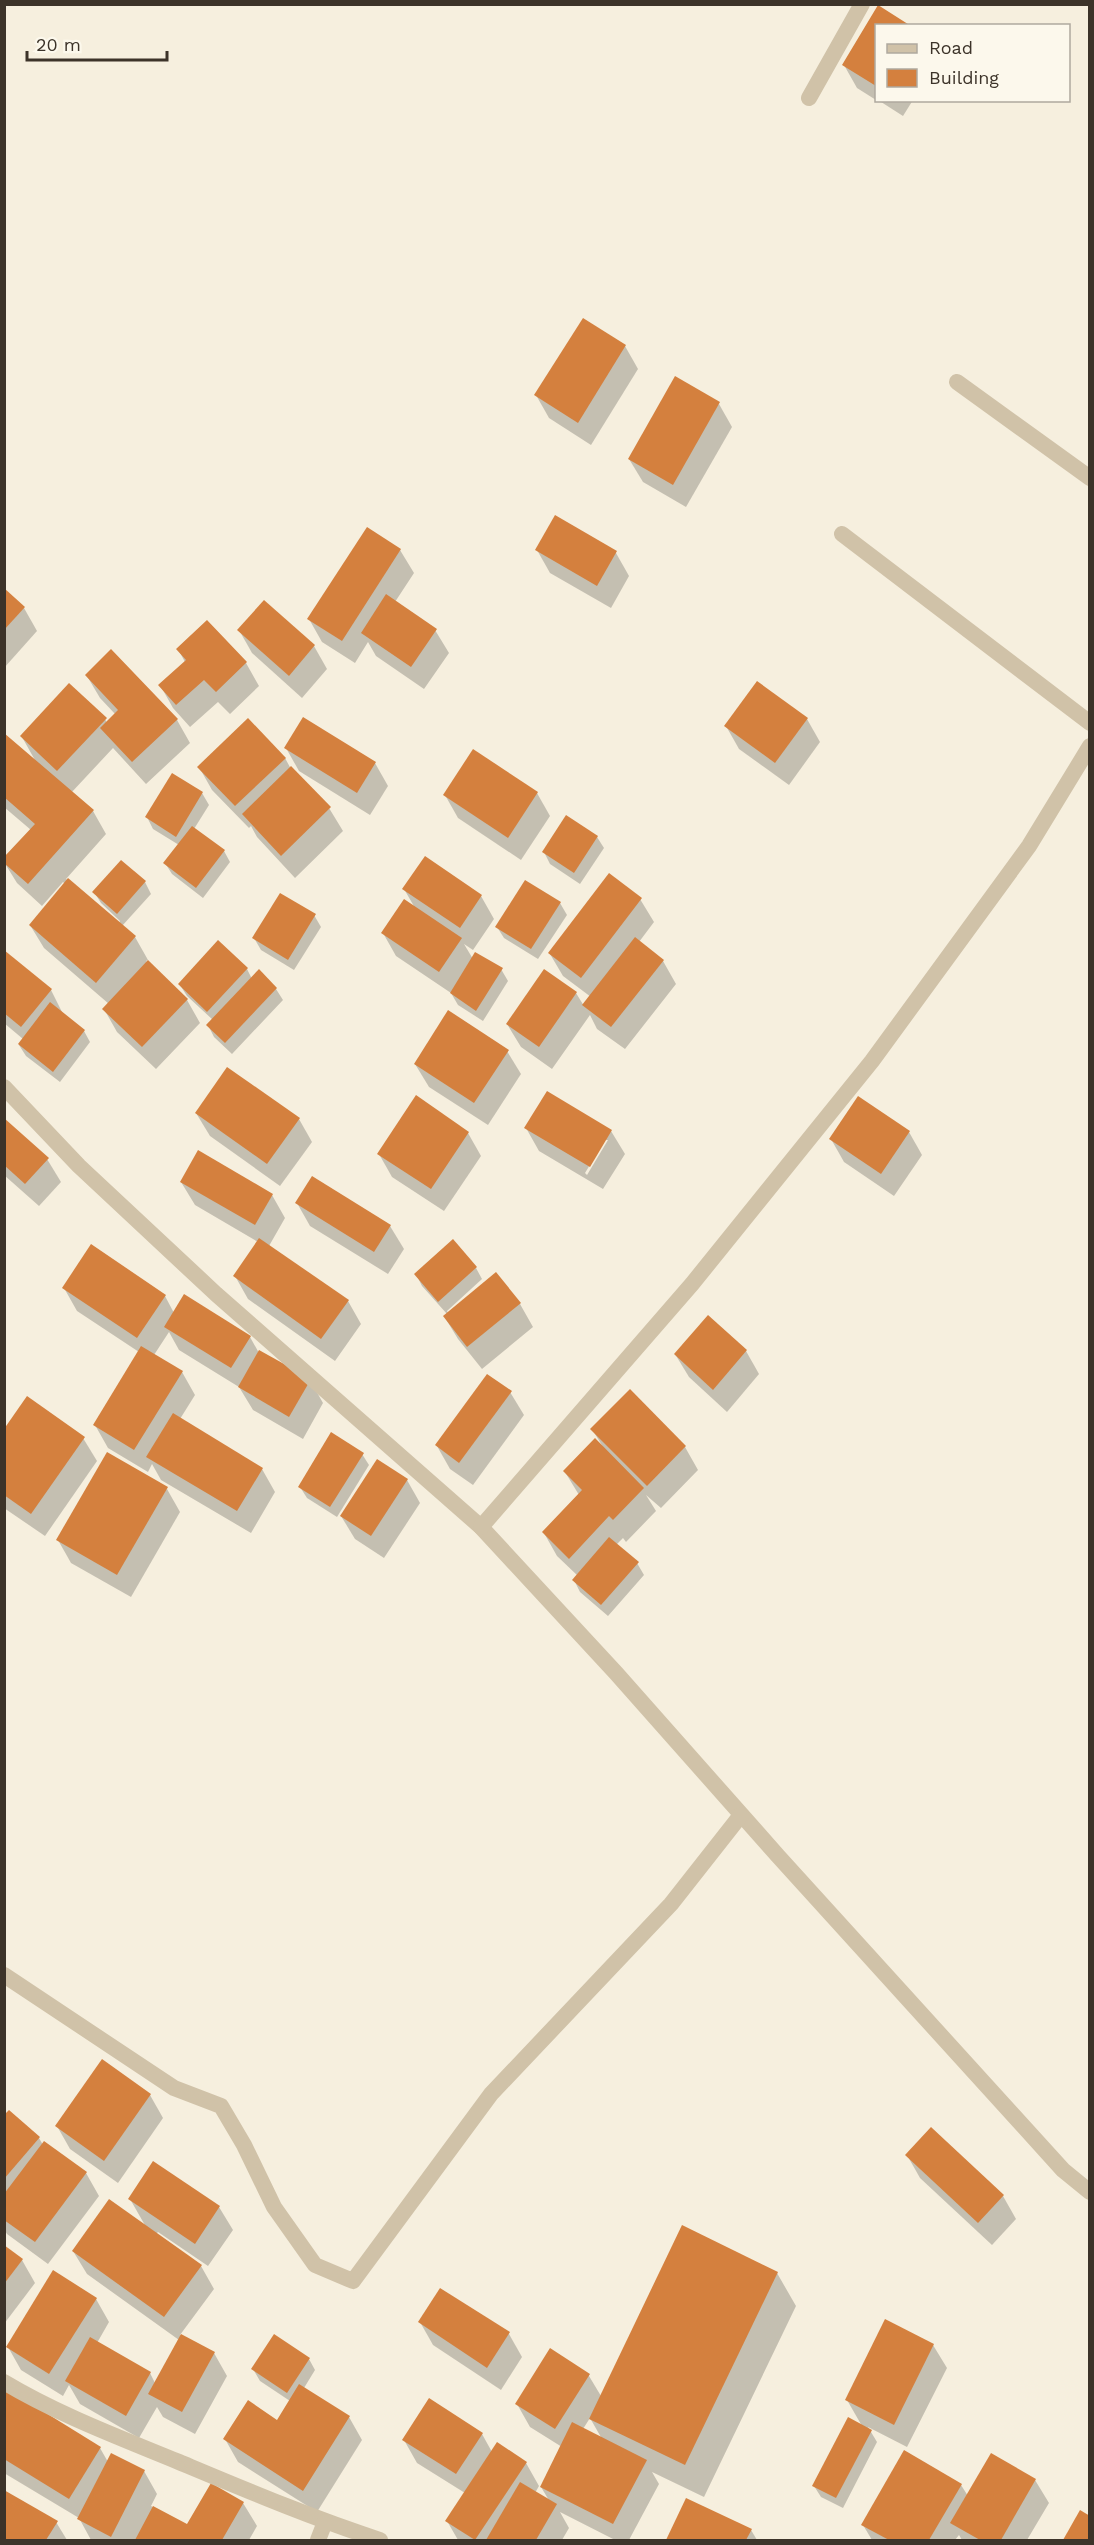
<svg xmlns="http://www.w3.org/2000/svg" width="1094" height="2545" viewBox="0 0 1094 2545" font-family="'Work Sans',sans-serif">
<style>
.shadow{fill:#0003;fill-rule:evenodd}
.building{fill:#d4803e}
.lines{fill:none;stroke-linecap:round;stroke-linejoin:round}
.minor{stroke:#d0c2a8;stroke-width:16}
</style>
<rect width="100%" height="100%" fill="#f6efde"/>
<g class="shadow">
<path d="M 879,7 L 876,26 L 876,100 L 857,88 L 844,65 Z"/>
<path d="M 878,100 L 913,100 L 903,116 Z"/>
<path d="M 625,346 L 638,369 L 591,445 L 549,418 L 536,395 Z"/>
<path d="M 719,404 L 732,427 L 686,507 L 643,482 L 629,459 Z"/>
<path d="M 400,550 L 414,573 L 395,602 L 435,630 L 449,653 L 424,689 L 376,656 L 368,642 L 355,663 L 322,642 L 309,619 Z"/>
<path d="M 537,550 L 616,553 L 629,576 L 611,608 L 550,573 Z"/>
<path d="M 4,590 L 24,608 L 37,631 L 4,668 Z"/>
<path d="M 239,630 L 314,646 L 327,669 L 302,698 L 252,653 Z"/>
<path d="M 178,649 L 246,663 L 259,686 L 230,714 L 218,702 L 190,727 L 173,708 L 160,685 L 185,662 Z"/>
<path d="M 111,652 L 177,720 L 190,743 L 146,784 L 113,748 L 71,793 L 93,811 L 106,834 L 66,879 L 119,923 L 120,921 L 101,903 L 94,892 L 145,882 L 151,894 L 122,926 L 135,937 L 148,960 L 146,961 L 187,1000 L 200,1023 L 156,1069 L 117,1032 L 104,1009 L 109,1004 L 44,948 L 30,925 L 65,884 L 63,882 L 42,906 L 17,883 L 4,862 L 31,830 L 4,807 L 4,735 L 36,762 L 22,737 L 105,719 L 107,723 L 116,715 L 100,698 L 87,676 Z"/>
<path d="M 807,719 L 820,742 L 789,785 L 739,749 L 726,726 Z"/>
<path d="M 286,748 L 375,763 L 388,786 L 370,815 L 299,771 Z"/>
<path d="M 285,758 L 291,769 L 329,808 L 343,831 L 295,878 L 257,837 L 251,826 L 249,828 L 212,790 L 199,767 Z"/>
<path d="M 172,775 L 202,793 L 209,805 L 194,829 L 224,851 L 230,862 L 203,898 L 172,874 L 165,863 L 179,845 L 153,829 L 147,817 Z"/>
<path d="M 537,793 L 550,816 L 521,860 L 458,818 L 445,795 Z"/>
<path d="M 597,837 L 604,848 L 580,884 L 550,864 L 544,852 Z"/>
<path d="M 526,882 L 560,903 L 567,915 L 538,959 L 504,938 L 497,927 Z"/>
<path d="M 404,889 L 481,896 L 494,919 L 473,950 L 464,944 L 473,959 L 501,969 L 508,981 L 483,1021 L 458,1005 L 451,993 L 396,956 L 383,933 L 415,908 Z"/>
<path d="M 640,899 L 654,922 L 639,942 L 663,961 L 676,984 L 625,1049 L 597,1029 L 590,1015 L 552,1069 L 521,1047 L 507,1024 L 576,993 L 584,1006 L 591,997 L 563,976 L 550,954 Z"/>
<path d="M 314,915 L 321,927 L 294,970 L 261,950 L 254,938 Z"/>
<path d="M 4,952 L 51,990 L 63,1014 L 84,1031 L 90,1042 L 60,1082 L 26,1056 L 19,1045 L 23,1039 L 4,1023 Z"/>
<path d="M 247,969 L 252,979 L 260,972 L 276,989 L 283,1000 L 232,1054 L 214,1037 L 208,1025 L 213,1020 L 187,996 L 180,985 Z"/>
<path d="M 507,1051 L 521,1074 L 488,1125 L 429,1087 L 415,1064 Z"/>
<path d="M 196,1113 L 299,1119 L 312,1142 L 280,1186 L 210,1136 Z"/>
<path d="M 4,1120 L 47,1159 L 61,1182 L 39,1206 L 4,1175 Z"/>
<path d="M 526,1128 L 611,1131 L 625,1154 L 603,1189 L 539,1151 ZM 605,1140 L 608,1140 L 587,1175 L 585,1173 Z"/>
<path d="M 909,1132 L 922,1155 L 894,1196 L 844,1162 L 831,1139 Z"/>
<path d="M 468,1133 L 481,1156 L 444,1211 L 392,1177 L 379,1154 Z"/>
<path d="M 181,1182 L 272,1195 L 285,1218 L 269,1246 L 348,1301 L 361,1324 L 335,1361 L 248,1299 L 235,1276 L 258,1242 L 195,1205 Z"/>
<path d="M 297,1203 L 390,1226 L 404,1249 L 388,1274 L 310,1226 Z"/>
<path d="M 476,1268 L 482,1279 L 447,1311 L 448,1313 L 496,1275 L 520,1304 L 533,1327 L 482,1369 L 458,1339 L 444,1316 L 447,1314 L 422,1286 L 416,1274 Z"/>
<path d="M 64,1288 L 165,1296 L 174,1313 L 250,1337 L 259,1353 L 310,1380 L 323,1403 L 303,1439 L 253,1410 L 239,1387 L 179,1350 L 169,1332 L 154,1355 L 182,1372 L 195,1395 L 180,1419 L 262,1469 L 275,1492 L 251,1533 L 161,1480 L 152,1464 L 148,1472 L 108,1448 L 95,1425 L 139,1352 L 77,1311 Z"/>
<path d="M 708,1317 L 746,1351 L 759,1374 L 727,1412 L 689,1377 L 675,1354 Z"/>
<path d="M 510,1392 L 524,1415 L 473,1485 L 450,1469 L 437,1446 Z"/>
<path d="M 592,1429 L 685,1447 L 698,1470 L 661,1508 L 646,1495 L 656,1511 L 626,1542 L 623,1538 L 616,1545 L 637,1563 L 644,1575 L 608,1616 L 580,1592 L 574,1580 L 578,1576 L 557,1556 L 544,1533 L 579,1495 L 565,1472 L 603,1447 Z"/>
<path d="M 4,1431 L 83,1438 L 97,1461 L 45,1536 L 4,1508 Z"/>
<path d="M 362,1454 L 369,1465 L 337,1517 L 307,1498 L 300,1487 Z"/>
<path d="M 407,1480 L 420,1503 L 384,1558 L 355,1539 L 341,1516 Z"/>
<path d="M 167,1489 L 180,1512 L 131,1597 L 71,1563 L 58,1540 Z"/>
<path d="M 150,2095 L 163,2118 L 118,2183 L 70,2149 L 57,2126 Z"/>
<path d="M 4,2118 L 39,2138 L 43,2145 L 86,2173 L 99,2196 L 48,2264 L 7,2234 L 4,2229 Z"/>
<path d="M 931,2129 L 1003,2196 L 1016,2219 L 992,2245 L 920,2178 L 907,2155 Z"/>
<path d="M 130,2199 L 219,2207 L 233,2230 L 208,2266 L 158,2232 L 156,2234 L 201,2266 L 214,2289 L 180,2335 L 214,2353 L 227,2376 L 195,2434 L 163,2417 L 157,2407 L 139,2438 L 80,2404 L 69,2385 L 63,2396 L 21,2370 L 8,2347 L 96,2299 L 109,2322 L 97,2343 L 150,2373 L 155,2383 L 179,2340 L 87,2274 L 73,2251 L 146,2227 Z"/>
<path d="M 4,2247 L 22,2260 L 35,2283 L 4,2324 Z"/>
<path d="M 777,2273 L 796,2306 L 704,2497 L 652,2472 L 659,2484 L 629,2540 L 615,2540 L 560,2512 L 569,2528 L 562,2540 L 458,2540 L 447,2521 L 465,2493 L 417,2463 L 404,2440 L 482,2434 L 492,2452 L 526,2463 L 539,2486 L 535,2493 L 550,2502 L 541,2487 L 562,2447 L 530,2427 L 517,2404 L 550,2351 L 589,2376 L 601,2396 ZM 590,2418 L 602,2439 L 583,2429 Z"/>
<path d="M 420,2322 L 509,2334 L 522,2357 L 501,2390 L 433,2345 Z"/>
<path d="M 933,2345 L 947,2368 L 907,2447 L 868,2427 L 877,2442 L 843,2508 L 821,2497 L 814,2486 L 862,2426 L 847,2400 Z"/>
<path d="M 309,2359 L 315,2370 L 304,2388 L 349,2417 L 362,2440 L 317,2512 L 238,2462 L 225,2439 L 277,2422 L 290,2401 L 260,2381 L 253,2369 Z"/>
<path d="M 4,2389 L 100,2448 L 108,2462 L 144,2471 L 157,2494 L 151,2506 L 188,2526 L 211,2485 L 243,2503 L 257,2526 L 249,2540 L 91,2540 L 79,2518 L 4,2473 Z"/>
<path d="M 1035,2480 L 1049,2503 L 1027,2540 L 962,2540 L 959,2535 L 955,2540 L 872,2540 L 863,2525 L 961,2485 L 968,2496 Z"/>
<path d="M 4,2492 L 56,2522 L 67,2540 L 4,2540 Z"/>
<path d="M 687,2500 L 751,2530 L 757,2540 L 668,2540 Z"/>
</g>
<g class="building">
<path d="M 878,5 L 911,26 L 876,26 L 876,86 L 842,65 Z"/>
<path d="M 583,318 L 626,345 L 578,423 L 534,395 Z"/>
<path d="M 675,376 L 720,402 L 673,485 L 628,459 Z"/>
<path d="M 555,515 L 617,551 L 597,586 L 535,550 Z"/>
<path d="M 367,527 L 401,549 L 342,641 L 307,619 Z"/>
<path d="M 4,588 L 25,607 L 4,630 Z"/>
<path d="M 386,594 L 437,629 L 411,667 L 361,633 Z"/>
<path d="M 264,600 L 315,645 L 289,676 L 237,630 Z"/>
<path d="M 207,620 L 247,662 L 216,692 L 204,680 L 176,705 L 158,685 L 186,660 L 176,649 Z"/>
<path d="M 111,649 L 178,719 L 132,762 L 100,728 L 118,710 L 85,675 Z"/>
<path d="M 757,681 L 808,718 L 775,763 L 724,726 Z"/>
<path d="M 69,683 L 107,718 L 57,771 L 20,736 Z"/>
<path d="M 303,717 L 376,762 L 357,793 L 284,748 Z"/>
<path d="M 248,718 L 286,758 L 235,806 L 197,767 Z"/>
<path d="M 4,733 L 94,810 L 28,884 L 4,863 L 4,857 L 35,824 L 4,797 Z"/>
<path d="M 473,749 L 538,792 L 508,838 L 443,795 Z"/>
<path d="M 291,766 L 331,807 L 281,856 L 242,814 Z"/>
<path d="M 172,773 L 203,792 L 176,837 L 145,817 Z"/>
<path d="M 566,815 L 598,836 L 574,873 L 542,852 Z"/>
<path d="M 192,826 L 225,850 L 196,888 L 163,863 Z"/>
<path d="M 425,856 L 482,895 L 460,928 L 402,889 Z"/>
<path d="M 121,860 L 146,881 L 117,914 L 92,892 Z"/>
<path d="M 609,873 L 642,898 L 581,978 L 548,953 Z"/>
<path d="M 68,878 L 136,936 L 96,983 L 29,925 Z"/>
<path d="M 525,880 L 561,902 L 531,949 L 495,927 Z"/>
<path d="M 280,893 L 316,914 L 288,960 L 252,938 Z"/>
<path d="M 404,899 L 462,938 L 439,972 L 381,933 Z"/>
<path d="M 635,937 L 664,960 L 611,1027 L 582,1005 Z"/>
<path d="M 218,940 L 248,968 L 207,1012 L 178,984 Z"/>
<path d="M 4,950 L 52,989 L 21,1027 L 4,1013 Z"/>
<path d="M 475,952 L 503,968 L 476,1011 L 450,993 Z"/>
<path d="M 148,960 L 188,999 L 142,1047 L 102,1009 Z"/>
<path d="M 259,969 L 277,988 L 225,1043 L 206,1025 Z"/>
<path d="M 544,969 L 577,992 L 539,1047 L 506,1024 Z"/>
<path d="M 50,1002 L 85,1030 L 53,1072 L 18,1044 Z"/>
<path d="M 448,1010 L 509,1050 L 474,1103 L 414,1064 Z"/>
<path d="M 227,1067 L 300,1118 L 267,1164 L 195,1113 Z"/>
<path d="M 547,1091 L 612,1130 L 590,1167 L 524,1128 Z"/>
<path d="M 416,1095 L 469,1132 L 431,1189 L 377,1154 Z"/>
<path d="M 858,1096 L 910,1131 L 881,1174 L 829,1139 Z"/>
<path d="M 4,1118 L 49,1158 L 25,1184 L 4,1165 Z"/>
<path d="M 198,1150 L 273,1194 L 255,1225 L 180,1182 Z"/>
<path d="M 312,1176 L 391,1225 L 374,1252 L 295,1203 Z"/>
<path d="M 259,1238 L 349,1300 L 321,1339 L 233,1276 Z"/>
<path d="M 453,1239 L 477,1267 L 438,1302 L 414,1274 Z"/>
<path d="M 91,1244 L 166,1295 L 137,1338 L 62,1288 Z"/>
<path d="M 496,1272 L 521,1303 L 467,1347 L 443,1316 Z"/>
<path d="M 184,1294 L 251,1336 L 231,1368 L 164,1327 Z"/>
<path d="M 708,1315 L 747,1350 L 713,1390 L 674,1354 Z"/>
<path d="M 141,1346 L 183,1371 L 134,1450 L 93,1425 Z"/>
<path d="M 259,1350 L 311,1379 L 289,1417 L 238,1387 Z"/>
<path d="M 487,1374 L 512,1391 L 459,1463 L 435,1445 Z"/>
<path d="M 630,1389 L 686,1446 L 647,1486 L 590,1429 Z"/>
<path d="M 27,1396 L 85,1437 L 31,1514 L 4,1495 L 4,1429 Z"/>
<path d="M 173,1413 L 263,1468 L 237,1511 L 146,1457 Z"/>
<path d="M 331,1432 L 364,1453 L 330,1507 L 298,1487 Z"/>
<path d="M 595,1438 L 644,1488 L 613,1520 L 609,1516 L 569,1559 L 542,1532 L 582,1490 L 563,1471 Z"/>
<path d="M 107,1452 L 168,1487 L 117,1575 L 56,1540 Z"/>
<path d="M 377,1459 L 408,1479 L 371,1536 L 340,1516 Z"/>
<path d="M 609,1537 L 639,1562 L 601,1605 L 572,1580 Z"/>
<path d="M 102,2059 L 151,2094 L 104,2161 L 55,2126 Z"/>
<path d="M 9,2110 L 40,2137 L 4,2179 L 4,2115 Z"/>
<path d="M 931,2127 L 1004,2195 L 978,2223 L 905,2155 Z"/>
<path d="M 44,2141 L 87,2172 L 35,2242 L 4,2220 L 4,2194 Z"/>
<path d="M 153,2161 L 220,2206 L 195,2244 L 128,2199 Z"/>
<path d="M 109,2199 L 202,2265 L 164,2317 L 72,2251 Z"/>
<path d="M 682,2225 L 778,2272 L 685,2465 L 589,2419 Z"/>
<path d="M 4,2245 L 23,2259 L 4,2284 Z"/>
<path d="M 53,2270 L 97,2298 L 49,2374 L 6,2347 Z"/>
<path d="M 440,2288 L 510,2332 L 487,2368 L 418,2322 Z"/>
<path d="M 885,2319 L 934,2344 L 894,2425 L 845,2400 Z"/>
<path d="M 181,2334 L 215,2352 L 182,2412 L 148,2394 Z"/>
<path d="M 274,2334 L 310,2358 L 287,2393 L 251,2369 Z"/>
<path d="M 90,2337 L 151,2372 L 126,2416 L 65,2381 Z"/>
<path d="M 550,2348 L 590,2374 L 555,2429 L 515,2404 Z"/>
<path d="M 299,2384 L 350,2416 L 303,2491 L 223,2439 L 248,2400 L 277,2420 Z"/>
<path d="M 4,2387 L 101,2447 L 69,2499 L 4,2459 Z"/>
<path d="M 429,2398 L 483,2433 L 456,2474 L 402,2440 Z"/>
<path d="M 848,2417 L 872,2430 L 836,2498 L 812,2486 Z"/>
<path d="M 572,2422 L 647,2460 L 613,2524 L 540,2487 Z"/>
<path d="M 497,2442 L 527,2462 L 475,2540 L 445,2521 Z"/>
<path d="M 904,2450 L 962,2484 L 929,2540 L 889,2540 L 861,2525 Z"/>
<path d="M 111,2453 L 145,2470 L 111,2537 L 77,2519 Z"/>
<path d="M 991,2453 L 1036,2479 L 1001,2540 L 980,2540 L 950,2523 Z"/>
<path d="M 520,2482 L 557,2504 L 536,2540 L 486,2540 Z"/>
<path d="M 211,2483 L 244,2502 L 222,2540 L 135,2540 L 153,2506 L 187,2524 Z"/>
<path d="M 4,2490 L 58,2521 L 46,2540 L 4,2540 Z"/>
<path d="M 686,2498 L 752,2529 L 746,2540 L 666,2540 Z"/>
<path d="M 1080,2510 L 1090,2516 L 1090,2540 L 1063,2540 Z"/>
</g>
<g class="lines">
<g class="minor">
<path d="M 809,98 L 862,4"/>
<path d="M 957,382 L 1090,478"/>
<path d="M 842,534 L 1090,723"/>
<path d="M 4,1087 L 79,1166 L 216,1294 L 481,1527 L 616,1673 L 778,1856 L 1063,2170 L 1090,2192"/>
<path d="M 481,1527 L 692,1284 L 872,1061 L 1029,846 L 1090,746"/>
<path d="M 4,1975 L 174,2088 L 221,2106 L 244,2145 L 274,2207 L 315,2265 L 353,2281 L 491,2094 L 671,1904 L 741,1815"/>
<path d="M 4,2382 C 59,2415 121,2438 179,2462 C 246,2490 312,2518 380,2540"/>
<path d="M 318,2540 L 325,2522"/>
</g>
</g>
<rect width="1094" height="2545" fill="none" stroke="#3c3329" stroke-width="12"/>
<rect x="875" y="24" width="195" height="78" fill="#fcf8ec" stroke="#afa99e" stroke-width="1.5"/>
<rect x="887" y="44" width="30" height="9" fill="#d0c2a8" stroke="#afa99e" stroke-width="1.5"/>
<text x="929" y="54" font-size="18" fill="#3c3329">Road</text>
<rect x="887" y="69" width="30" height="18" fill="#d4803e" stroke="#afa99e" stroke-width="1.5"/>
<text x="929" y="84" font-size="18" fill="#3c3329">Building</text>
<path d="M27 51v9h140v-9" fill="none" stroke="#3c3329" stroke-width="3"/>
<text x="36" y="51" font-size="18" fill="#3c3329" stroke="#fcf8ec" stroke-width="4.5" paint-order="stroke">20 m</text>
</svg>
